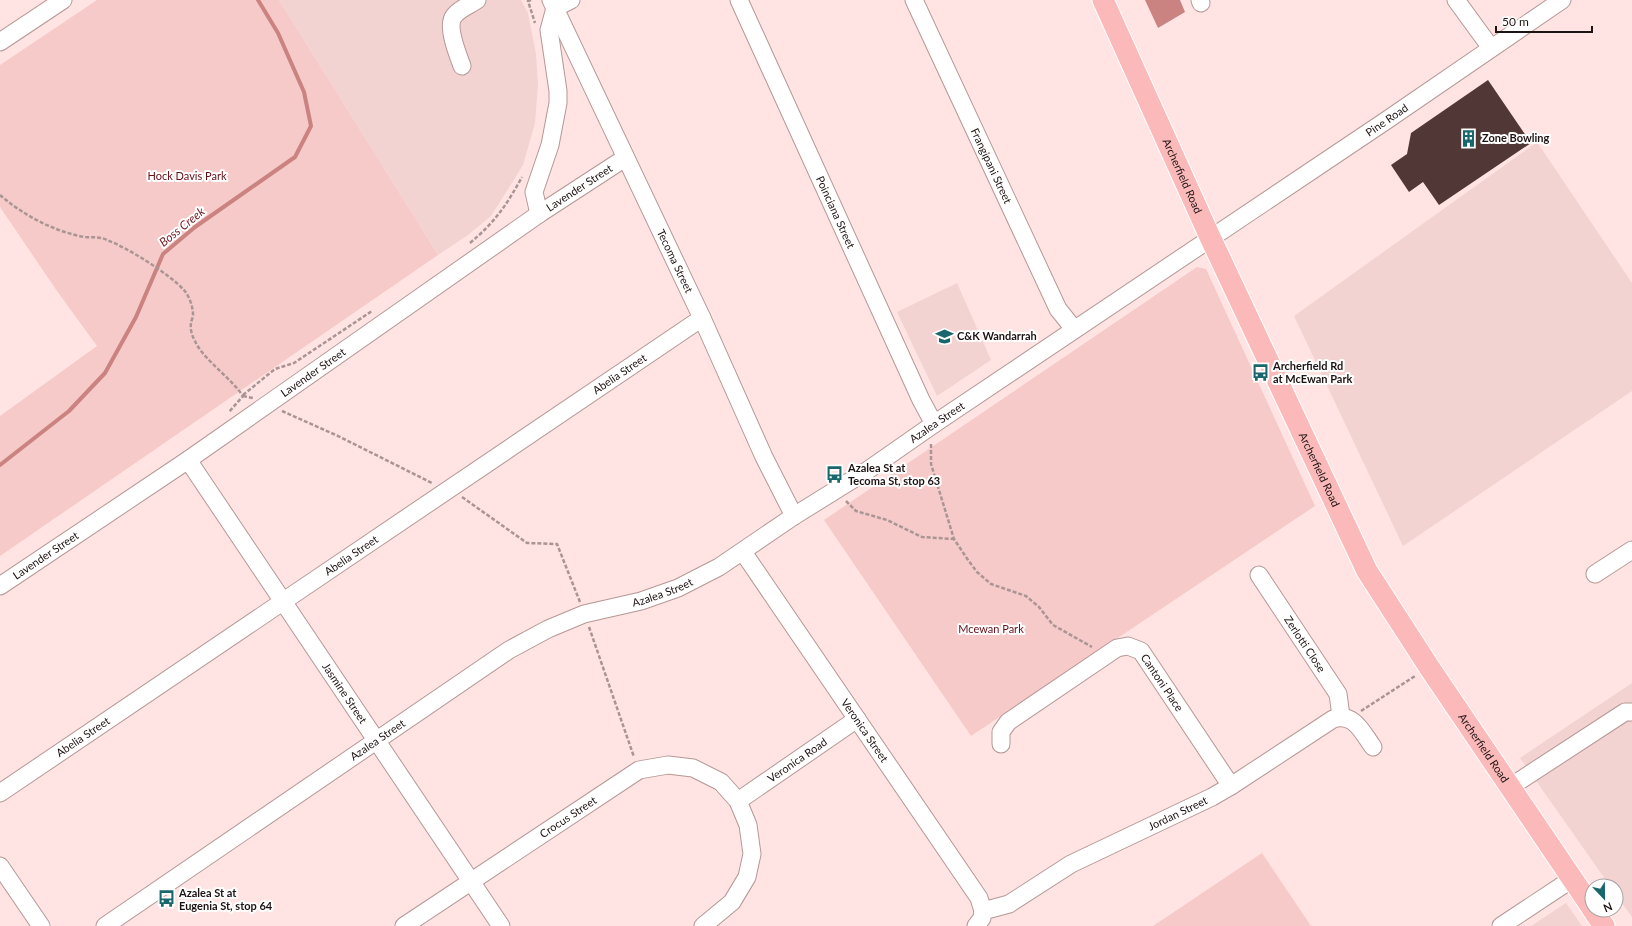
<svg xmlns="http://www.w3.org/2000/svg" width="1632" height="926" viewBox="0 0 1632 926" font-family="Lato,sans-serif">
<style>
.built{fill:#f3d3d1}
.green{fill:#f6cac8}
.water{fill:#ca8381}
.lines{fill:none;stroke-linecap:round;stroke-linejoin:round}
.stream{stroke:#ca8381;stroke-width:4}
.building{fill:#513836}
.minor-casing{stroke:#b69795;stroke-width:19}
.major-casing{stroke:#fff;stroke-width:23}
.path{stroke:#aa9594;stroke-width:2.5;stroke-dasharray:4 2;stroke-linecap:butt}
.minor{stroke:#fff;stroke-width:17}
.major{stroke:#fbbab9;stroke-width:21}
.labels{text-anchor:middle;stroke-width:4;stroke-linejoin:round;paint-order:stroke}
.street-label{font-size:11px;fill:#1e1313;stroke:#fff}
.poi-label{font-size:11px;font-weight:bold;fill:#1e1313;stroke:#fff;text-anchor:start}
.park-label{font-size:11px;fill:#640e17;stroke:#fff}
.water-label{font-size:12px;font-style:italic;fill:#731e23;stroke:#fff}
</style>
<rect width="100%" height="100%" fill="#ffe4e3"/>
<g class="built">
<path d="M 279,0 L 521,0 L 528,13 L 536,54 L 538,84 L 535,123 L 523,165 L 491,216 L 468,235 L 438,255 Z"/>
<path d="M 1537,142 L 1632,283 L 1632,391 L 1403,546 L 1294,316 Z"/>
<path d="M 957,283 L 991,360 L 937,396 L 897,312 Z"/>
<path d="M 1632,683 L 1632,917 L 1616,895 L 1616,886 L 1610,886 L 1520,758 Z"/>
<path d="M 1566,903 L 1582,926 L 1531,926 Z"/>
</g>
<g class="green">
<path d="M 97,0 L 279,0 L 438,255 L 0,556 L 0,416 L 97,346 L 57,291 L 0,207 L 0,65 Z"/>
<path d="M 1197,267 L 1206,269 L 1315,506 L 971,736 L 824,520 Z"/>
<path d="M 1262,853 L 1311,926 L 1153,926 Z"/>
</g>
<path class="water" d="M 1145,0 L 1180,0 L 1185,12 L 1158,28 Z"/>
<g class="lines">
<path class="stream" d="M 0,465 L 69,411 L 105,373 L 136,317 L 163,254 L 195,227 L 295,157 L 311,126 L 304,92 L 278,33 L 258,0"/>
</g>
<path class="building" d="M 1488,80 L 1531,143 L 1439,205 L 1423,182 L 1409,192 L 1391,165 L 1407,154 L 1411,133 Z"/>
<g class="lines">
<defs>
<g id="minor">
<path id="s1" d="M 551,0 L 702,318 L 764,457 L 794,516"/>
<path id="s2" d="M 739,0 L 921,400 L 934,424"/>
<path id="s3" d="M 914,0 L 1058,309 L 1074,329"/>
<path d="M 1200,0 L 1201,3"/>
<path d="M 1456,0 L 1491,48"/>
<path d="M 555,8 L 571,0"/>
<path d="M 0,42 L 63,0"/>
<path d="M 462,66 C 458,55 446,26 454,16 C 459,9 470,5 477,0"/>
<path d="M 539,214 L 534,192 L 550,145 L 558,103 L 558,91 L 549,30 L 555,8"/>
<path id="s4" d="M 188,460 L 501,926"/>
<path id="s5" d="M 743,552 L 979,898 L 983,911"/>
<path d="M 1595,574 L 1632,550"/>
<path id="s6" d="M 1259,575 L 1338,694 L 1341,716"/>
<path id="s7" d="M 0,586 L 188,460 L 539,214 L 625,158"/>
<path id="s8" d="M 1001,744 L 1001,732 L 1008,722 L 1117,648 L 1128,646 L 1141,651 L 1231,786"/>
<path d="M 1510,787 L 1625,712 L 1632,712"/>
<path id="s9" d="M 0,793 C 234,634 468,477 702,318"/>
<path id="s10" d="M 738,801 L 857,719"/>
<path d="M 0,866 L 41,926"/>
<path id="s11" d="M 105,926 L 509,650 L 548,629 L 584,614 L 641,601 L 678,588 L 719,567 L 794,516 L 868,470 L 934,424 L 1384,122 L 1562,0"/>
<path id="s12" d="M 404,926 L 639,770 L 668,765 L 693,768 L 721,782 L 738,801 L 748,825 L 752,854 L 747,877 L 732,902 L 703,926"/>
<path id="s13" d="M 976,926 L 982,918 L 983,911 L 1009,904 L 1071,864 L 1212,797 L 1231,786 L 1333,719 C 1354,712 1362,732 1373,747"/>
<path d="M 1501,926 L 1572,879"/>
</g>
<g id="major">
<path id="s14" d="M 1103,0 L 1210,237 L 1367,571 L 1429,667 L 1592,908"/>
<path d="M 1593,910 L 1604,926"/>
</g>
</defs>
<use href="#minor" class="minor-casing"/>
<use href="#major" class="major-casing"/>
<g class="path">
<path d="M 531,0 L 528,1 L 535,23"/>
<path d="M 0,195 C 23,215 53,231 84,237 C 92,238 99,236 107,240 C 128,248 168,273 184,290 C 189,296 193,306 193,315 C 193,318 191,321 191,323 C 190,329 192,336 195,341 C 202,358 231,378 243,396 L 229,412"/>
<path d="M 470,243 C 495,222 506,206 522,177"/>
<path d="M 243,395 L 275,369 L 294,363 L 372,311"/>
<path d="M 243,396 L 253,398"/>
<path d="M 282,411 L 338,436 L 432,483"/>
<path d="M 931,444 L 931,464 L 954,539 L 968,560 L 977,572 L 991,584 L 1026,596 L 1039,607 L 1053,625 L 1092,647"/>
<path d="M 462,497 L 527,543 L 557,544 L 580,602"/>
<path d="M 846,501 L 856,511 L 887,520 L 922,537 L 954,539"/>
<path d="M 589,627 L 634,757"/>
<path d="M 1361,711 L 1415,676"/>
</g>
<use href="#minor" class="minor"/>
<use href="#major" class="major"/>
</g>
<defs>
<symbol id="building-bare" viewBox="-9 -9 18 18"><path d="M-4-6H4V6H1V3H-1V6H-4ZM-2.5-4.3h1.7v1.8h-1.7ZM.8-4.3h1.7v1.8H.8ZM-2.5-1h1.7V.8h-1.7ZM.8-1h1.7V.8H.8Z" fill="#19676c" stroke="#fff" stroke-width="2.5" paint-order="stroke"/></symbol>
<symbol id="school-bare" viewBox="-9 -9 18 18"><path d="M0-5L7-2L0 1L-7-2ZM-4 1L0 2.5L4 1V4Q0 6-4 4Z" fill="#19676c" stroke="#fff" stroke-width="2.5" paint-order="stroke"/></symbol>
<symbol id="bus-bare" viewBox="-9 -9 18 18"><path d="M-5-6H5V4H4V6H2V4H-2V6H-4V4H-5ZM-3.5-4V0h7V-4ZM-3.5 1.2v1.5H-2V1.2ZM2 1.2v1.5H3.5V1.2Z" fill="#19676c" stroke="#fff" stroke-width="2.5" paint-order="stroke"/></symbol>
</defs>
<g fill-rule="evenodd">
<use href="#building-bare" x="1456" y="126" width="25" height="25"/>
<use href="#school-bare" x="932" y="324" width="25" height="25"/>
<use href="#bus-bare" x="1248" y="360" width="25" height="25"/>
<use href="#bus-bare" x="822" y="462" width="25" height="25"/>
<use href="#bus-bare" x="154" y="886" width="25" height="25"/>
</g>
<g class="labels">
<g class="street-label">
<text dy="4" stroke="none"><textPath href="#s11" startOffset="1520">Pine Road</textPath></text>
<text dy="4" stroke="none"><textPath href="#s3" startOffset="183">Frangipani Street</textPath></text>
<text dy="4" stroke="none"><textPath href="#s14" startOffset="193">Archerfield Road</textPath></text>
<text dy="4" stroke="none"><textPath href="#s7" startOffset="703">Lavender Street</textPath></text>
<text dy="4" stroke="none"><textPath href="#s2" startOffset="233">Poinciana Street</textPath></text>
<text dy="4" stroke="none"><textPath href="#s1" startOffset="289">Tecoma Street</textPath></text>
<text dy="4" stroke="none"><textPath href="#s7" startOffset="379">Lavender Street</textPath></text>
<text dy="4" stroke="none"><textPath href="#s9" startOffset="748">Abelia Street</textPath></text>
<text dy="4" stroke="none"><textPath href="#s11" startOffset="978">Azalea Street</textPath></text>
<text dy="4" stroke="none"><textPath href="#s14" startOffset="517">Archerfield Road</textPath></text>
<text dy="4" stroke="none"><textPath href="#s7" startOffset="55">Lavender Street</textPath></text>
<text dy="4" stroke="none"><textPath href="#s9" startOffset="424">Abelia Street</textPath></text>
<text dy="4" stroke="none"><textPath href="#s11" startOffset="654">Azalea Street</textPath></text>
<text dy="4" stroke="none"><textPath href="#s6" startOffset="83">Zerlotti Close</textPath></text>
<text dy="4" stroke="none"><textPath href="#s8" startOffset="219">Cantoni Place</textPath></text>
<text dy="4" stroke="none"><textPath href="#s4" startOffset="281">Jasmine Street</textPath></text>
<text dy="4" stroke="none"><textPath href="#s5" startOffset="216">Veronica Street</textPath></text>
<text dy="4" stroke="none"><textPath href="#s9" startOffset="100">Abelia Street</textPath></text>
<text dy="4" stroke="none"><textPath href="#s11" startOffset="330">Azalea Street</textPath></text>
<text dy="4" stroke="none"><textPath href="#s14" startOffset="841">Archerfield Road</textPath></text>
<text dy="4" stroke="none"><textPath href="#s10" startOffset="72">Veronica Road</textPath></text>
<text dy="4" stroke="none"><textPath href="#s13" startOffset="236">Jordan Street</textPath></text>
<text dy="4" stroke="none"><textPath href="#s12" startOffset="197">Crocus Street</textPath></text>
</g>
<g class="poi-label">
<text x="1482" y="142">Zone Bowling</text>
<text x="957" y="340">C&amp;K Wandarrah</text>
<text x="1273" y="370">Archerfield Rd<tspan x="1273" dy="13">at McEwan Park</tspan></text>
<text x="848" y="472">Azalea St at<tspan x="848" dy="13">Tecoma St, stop 63</tspan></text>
<text x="179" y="897">Azalea St at<tspan x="179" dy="13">Eugenia St, stop 64</tspan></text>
</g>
<g class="park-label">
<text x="187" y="180">Hock Davis Park</text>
<text x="991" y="633">Mcewan Park</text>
</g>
<g class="water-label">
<text transform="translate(182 227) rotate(-39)" y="4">Boss Creek</text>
</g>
</g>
<g transform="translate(1604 898) rotate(158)"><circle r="19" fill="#ffffff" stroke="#a5a1a1"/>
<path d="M0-3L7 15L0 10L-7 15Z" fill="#19676c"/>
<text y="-6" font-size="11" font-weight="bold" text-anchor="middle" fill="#1e1313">N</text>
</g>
<path d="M1496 26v6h96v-6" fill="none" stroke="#1e1313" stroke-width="2"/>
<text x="1502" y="26" font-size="12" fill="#1e1313" stroke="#ffffff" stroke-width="3" paint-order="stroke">50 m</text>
</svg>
